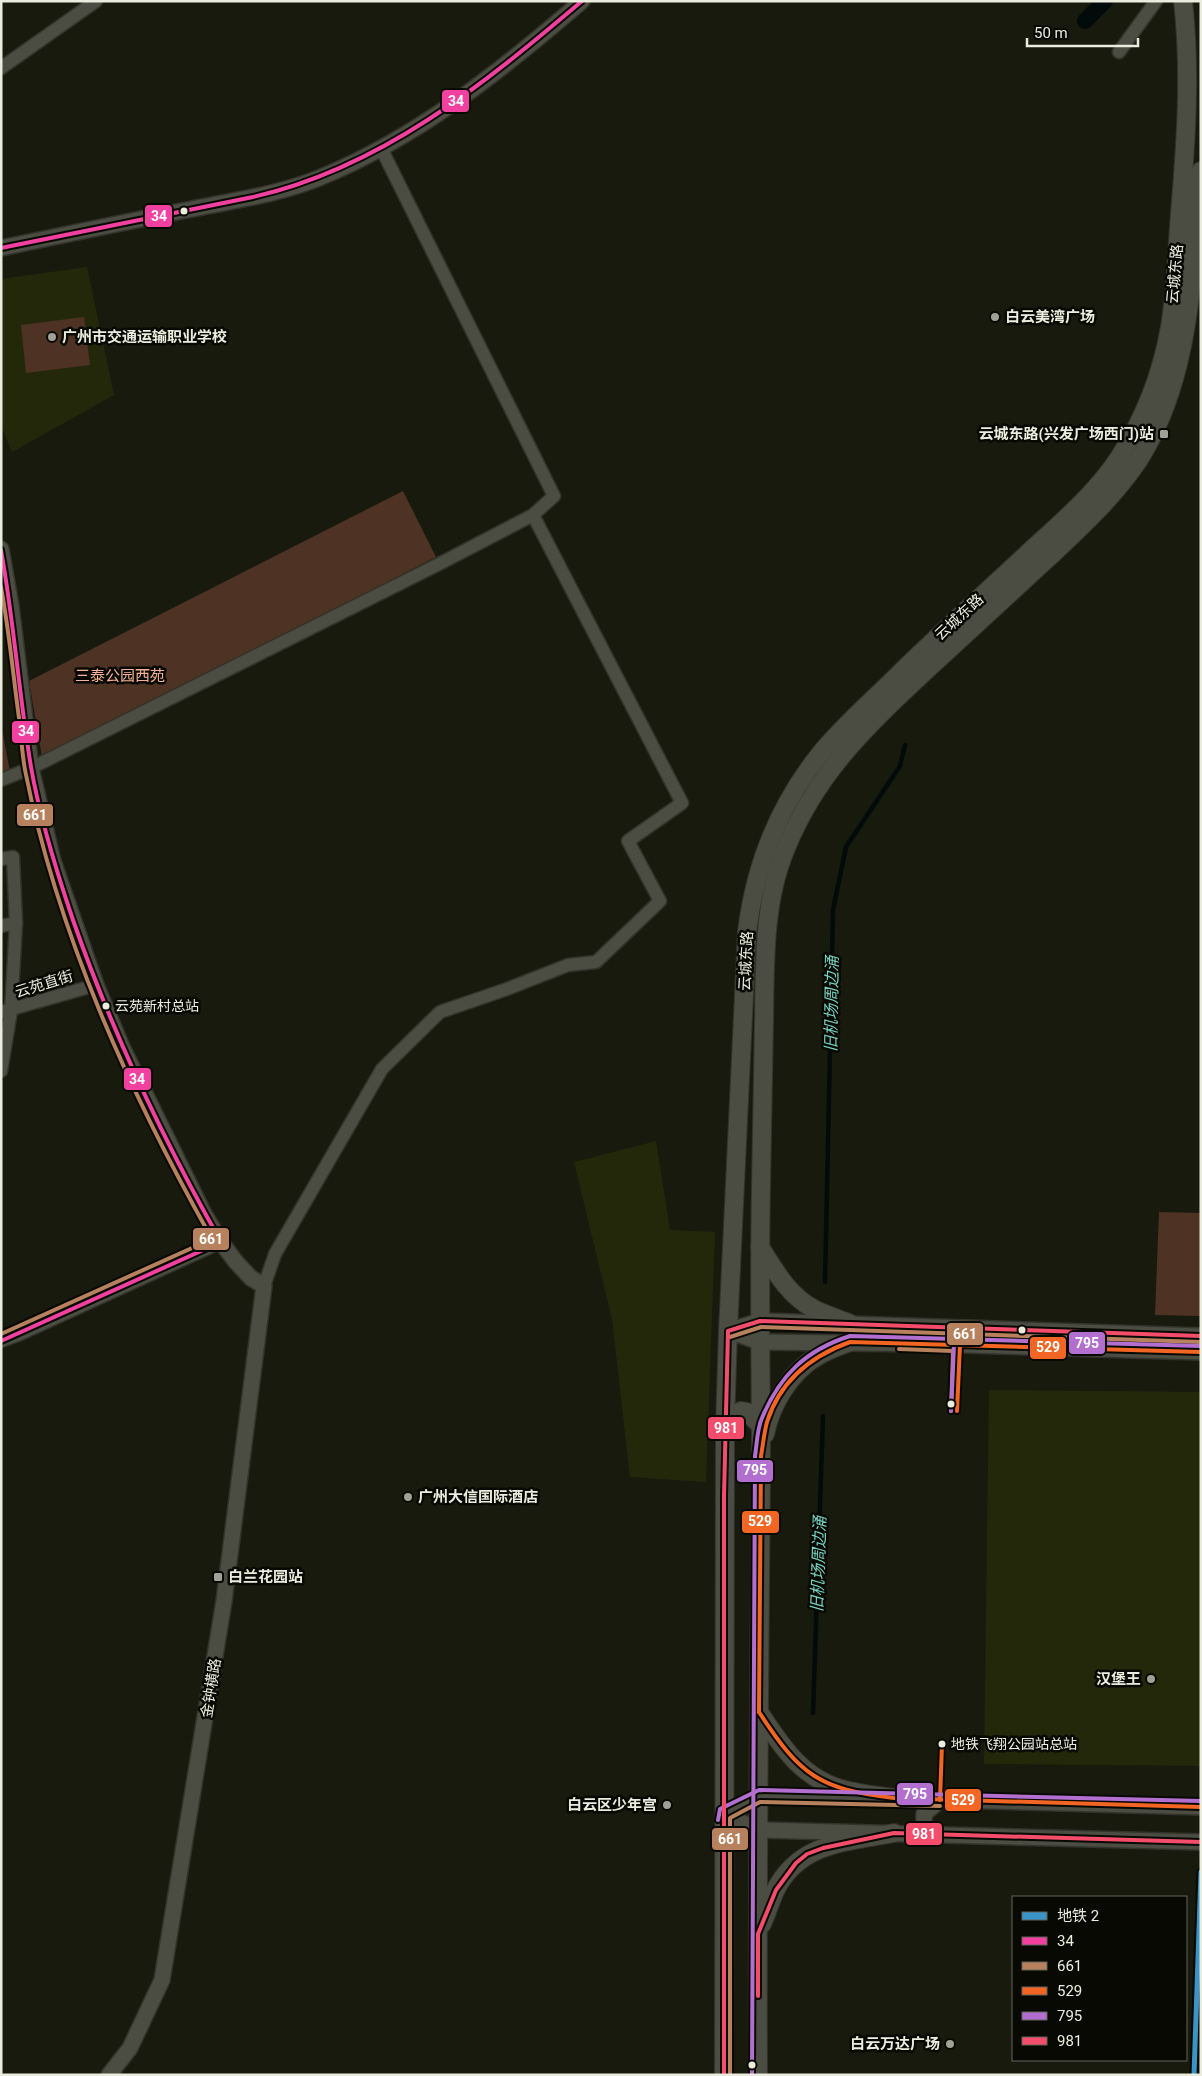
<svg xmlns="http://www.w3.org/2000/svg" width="1202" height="2076" viewBox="0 0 1202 2076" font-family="Roboto,'Noto Sans SC',sans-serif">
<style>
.built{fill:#24280b}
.green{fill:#4e3324}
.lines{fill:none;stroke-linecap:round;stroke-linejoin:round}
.stream{stroke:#020b09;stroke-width:4.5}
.canal{stroke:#020b09;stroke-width:16}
.minor-casing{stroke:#32332a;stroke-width:15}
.tertiary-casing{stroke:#32332a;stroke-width:18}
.secondary-casing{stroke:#32332a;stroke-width:20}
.minor{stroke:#4b4c42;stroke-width:12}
.tertiary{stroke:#4b4c42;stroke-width:15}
.secondary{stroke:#4b4c42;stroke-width:18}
.bus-1-casing{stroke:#080902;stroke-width:8}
.bus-2-casing{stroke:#080902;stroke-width:8}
.bus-3-casing{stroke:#080902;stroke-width:8}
.bus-4-casing{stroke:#080902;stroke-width:8}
.bus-5-casing{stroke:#080902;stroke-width:8}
.bus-1{stroke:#f240a1;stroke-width:4}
.bus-2{stroke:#b6815c;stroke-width:4}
.bus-3{stroke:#f26522;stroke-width:4}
.bus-4{stroke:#b36fd0;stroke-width:4}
.bus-5{stroke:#f44d6c;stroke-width:4}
.metro-1-casing{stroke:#080902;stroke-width:9}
.metro-1{stroke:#3a94c8;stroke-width:5}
.bus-dot{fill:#eaecdd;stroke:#080902;stroke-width:2}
.poi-dot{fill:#a1a295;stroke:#080902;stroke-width:2}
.labels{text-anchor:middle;stroke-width:5;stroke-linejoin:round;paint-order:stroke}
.bus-label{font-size:14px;fill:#eaecdd;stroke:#080902;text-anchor:start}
.street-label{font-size:15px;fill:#eaecdd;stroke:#080902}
.poi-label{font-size:15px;font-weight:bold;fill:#eaecdd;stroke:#080902;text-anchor:start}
.park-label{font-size:15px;fill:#f8b28f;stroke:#080902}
.water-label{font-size:16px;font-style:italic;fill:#74d4c4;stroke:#080902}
.line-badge{stroke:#080902;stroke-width:2}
.badge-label{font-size:14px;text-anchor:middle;font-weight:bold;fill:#fff}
</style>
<rect width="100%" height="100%" fill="#191a0e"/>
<g class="built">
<path d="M 87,267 L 114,395 L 12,452 L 1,426 L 1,279 Z"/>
<path d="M 656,1141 L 670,1230 L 715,1232 L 706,1482 L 630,1477 L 612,1319 L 574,1162 Z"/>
<path d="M 989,1390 L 1201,1392 L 1201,1766 L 984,1764 Z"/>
</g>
<g class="green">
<path d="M 84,317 L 90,365 L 26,373 L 21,325 Z"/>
<path d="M 403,491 L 436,557 L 42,757 L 29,681 Z"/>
<path d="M 1,724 L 10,772 L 1,776 Z"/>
<path d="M 1159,1212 L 1201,1213 L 1201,1316 L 1155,1315 Z"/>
</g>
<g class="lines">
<g class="stream">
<path d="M 825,1282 L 833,910 L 846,847 L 900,766 L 905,745"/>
<path d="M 813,1713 L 823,1416"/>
</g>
<path class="canal" d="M 1085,21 L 1105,1"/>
<defs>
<g id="minor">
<path d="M 1119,52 L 1156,1"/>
<path d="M 1,68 L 96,1"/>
<path d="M 1,780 L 31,768 L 439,564 L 533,515 L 554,496 L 381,148"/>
<path d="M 1,859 L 13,857 L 16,923 L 11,1011 L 1,1071"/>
<path d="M 1,926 L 16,923"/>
<path d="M 1,1012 L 96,985"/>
<path d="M 264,1286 L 275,1254 L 382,1069 L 440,1012 L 507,989 L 568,965 L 596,962 L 660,901 L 628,841 L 682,803 L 533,515"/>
<path d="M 1,1341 L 20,1334 L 221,1242"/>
</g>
<g id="tertiary">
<path d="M 1,248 C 63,235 125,222 187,210 C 230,201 277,195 319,178 C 417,138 502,70 582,1"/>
<path d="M 1,549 L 11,606 L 31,768 L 53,861 L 96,985 L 122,1047 L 204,1214 L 221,1242 L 236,1262 L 251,1278 L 264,1286 L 224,1601 L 162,1980 L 130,2048 L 109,2075"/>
<path d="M 728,1331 L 760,1342 L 932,1344 L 1201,1352"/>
<path d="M 728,1331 L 760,1321 L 1201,1336"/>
<path d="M 884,1798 L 1201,1807"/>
<path d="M 724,1814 L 759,1796 L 858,1798"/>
<path d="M 724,1814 L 759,1830 L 1201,1842"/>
<path d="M 937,1835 L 924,1825 L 924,1814 L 940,1800"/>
</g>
<g id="secondary">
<path d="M 760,1247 C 775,1271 789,1296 814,1309 C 826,1315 839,1319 851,1324"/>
<path d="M 725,1426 L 731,1417 L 741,1411 L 747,1412 L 759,1424"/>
<path d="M 765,1434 C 771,1404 791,1371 818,1356 C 827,1350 839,1346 850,1342"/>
<path d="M 759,1712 C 781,1746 803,1780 845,1790 C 861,1794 878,1796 894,1798"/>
<path d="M 762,1924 C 767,1913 770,1902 775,1891 C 799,1842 847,1842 894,1833"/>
<path d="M 724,2075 L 725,1426 L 728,1331 L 747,932 C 755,866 779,805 821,753 C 844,725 872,701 897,676 C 939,635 982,596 1025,556 C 1057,526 1094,496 1119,458 C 1144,419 1162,373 1170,327 C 1176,290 1177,251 1180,213 C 1186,143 1191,72 1183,1"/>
<path d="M 758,2075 C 757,1875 759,1675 761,1476 C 761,1379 759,1283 761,1186 C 762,1131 763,1076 764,1021 C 765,964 763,902 786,848 C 818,769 872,721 933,664 C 971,629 1009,594 1047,559 C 1079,529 1113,498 1138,461 C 1175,403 1188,331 1193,263 C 1195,233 1195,201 1201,171"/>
</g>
</defs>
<use href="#minor" class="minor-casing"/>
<use href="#tertiary" class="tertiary-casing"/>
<use href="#secondary" class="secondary-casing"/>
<use href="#minor" class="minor"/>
<use href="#tertiary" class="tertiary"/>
<use href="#secondary" class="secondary"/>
<defs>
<g id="bus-1">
<path d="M 1,248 L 253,197 C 381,168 484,84 582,1"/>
<path d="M 1,550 C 14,622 19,695 31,767 C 40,819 56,870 73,920 C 112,1032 163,1139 221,1242"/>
<path d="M 1,1341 L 221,1242"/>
</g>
<g id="bus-2">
<path d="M 1,587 C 9,630 13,674 19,718 C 21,735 22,753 25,770 C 58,936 130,1093 212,1239 L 1,1334"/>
<path d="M 730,1337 L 761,1327 L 1201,1342"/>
<path d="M 899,1349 L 953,1351 L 951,1411"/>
<path d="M 730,2075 L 730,1818 L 760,1802 L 940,1806"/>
</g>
<g id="bus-3">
<path d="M 957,1411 L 960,1345"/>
<path d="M 759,1712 L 761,1456 C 763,1445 764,1433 767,1422 C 780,1381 811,1356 850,1342 L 1201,1352"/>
<path d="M 759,1712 C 800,1775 818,1789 894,1798 L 1201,1807"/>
<path d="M 940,1800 L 942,1744"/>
</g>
<g id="bus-4">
<path d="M 951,1411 L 954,1345"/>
<path d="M 718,1820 L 720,1809 L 759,1790 L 1201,1801"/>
<path d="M 752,2075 L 755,1456 C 757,1444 757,1429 762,1418 C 780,1375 806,1350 850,1336 L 1201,1346"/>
</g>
<g id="bus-5">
<path d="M 758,1996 L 758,1934 L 776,1890 L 796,1863 L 807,1854 L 823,1848 L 894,1833 L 1201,1842"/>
<path d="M 724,2075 L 724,1496 L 728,1331 L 760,1321 L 1201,1336"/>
</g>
</defs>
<use href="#bus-1" class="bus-1-casing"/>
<use href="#bus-2" class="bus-2-casing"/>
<use href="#bus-3" class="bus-3-casing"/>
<use href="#bus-4" class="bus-4-casing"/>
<use href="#bus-5" class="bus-5-casing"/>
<use href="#bus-1" class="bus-1"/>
<use href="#bus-2" class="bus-2"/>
<use href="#bus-3" class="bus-3"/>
<use href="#bus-4" class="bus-4"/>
<use href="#bus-5" class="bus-5"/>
<defs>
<path id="metro-1" d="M 1194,2075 L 1201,1872"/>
</defs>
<use href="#metro-1" class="metro-1-casing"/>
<use href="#metro-1" class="metro-1"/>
</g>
<g class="bus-dot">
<circle cx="184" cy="211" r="4.5"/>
<circle cx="106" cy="1006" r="4.5"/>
<circle cx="1022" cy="1330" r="4.5"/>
<circle cx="951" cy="1404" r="4.5"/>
<circle cx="942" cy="1744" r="4.5"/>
<circle cx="752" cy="2065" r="4.5"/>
</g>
<g class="poi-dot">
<circle cx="995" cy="317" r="5"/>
<circle cx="52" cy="337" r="5"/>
<rect x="1159" y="429" width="10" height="10" rx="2.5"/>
<circle cx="408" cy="1497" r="5"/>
<rect x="213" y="1572" width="10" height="10" rx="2.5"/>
<circle cx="1151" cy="1679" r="5"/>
<circle cx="667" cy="1805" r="5"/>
<circle cx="950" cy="2044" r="5"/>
</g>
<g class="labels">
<g class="bus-label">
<text x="115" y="1011">云苑新村总站</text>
<text x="951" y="1749">地铁飞翔公园站总站</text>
</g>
<g class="street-label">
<text transform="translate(1175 274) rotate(-85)" y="5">云城东路</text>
<text transform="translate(959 617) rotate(-43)" y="5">云城东路</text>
<text transform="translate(746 961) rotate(-87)" y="5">云城东路</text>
<text transform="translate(44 984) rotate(-17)" y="5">云苑直街</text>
<text transform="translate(211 1688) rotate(-81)" y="5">金钟横路</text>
</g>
<g class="poi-label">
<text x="1005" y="322">白云美湾广场</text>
<text x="62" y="342">广州市交通运输职业学校</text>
<text x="1154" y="439" text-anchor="end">云城东路(兴发广场西门)站</text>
<text x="418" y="1502">广州大信国际酒店</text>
<text x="228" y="1582">白兰花园站</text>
<text x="1141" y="1684" text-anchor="end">汉堡王</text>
<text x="657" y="1810" text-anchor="end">白云区少年宫</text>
<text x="940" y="2049" text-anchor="end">白云万达广场</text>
</g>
<g class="park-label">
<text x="120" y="681">三泰公园西苑</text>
</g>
<g class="water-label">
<text transform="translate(831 1004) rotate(-89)" y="6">旧机场周边涌</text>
<text transform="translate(818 1564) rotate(-88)" y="6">旧机场周边涌</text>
</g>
</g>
<g class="line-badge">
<rect x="441" y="89" width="29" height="24" rx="5" fill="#f240a1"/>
<rect x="144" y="204" width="29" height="24" rx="5" fill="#f240a1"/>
<rect x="11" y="720" width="29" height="24" rx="5" fill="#f240a1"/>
<rect x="16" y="803" width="38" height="24" rx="5" fill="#b6815c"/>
<rect x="123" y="1067" width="29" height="24" rx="5" fill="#f240a1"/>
<rect x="192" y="1227" width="38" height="24" rx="5" fill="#b6815c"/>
<rect x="946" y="1322" width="38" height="24" rx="5" fill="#b6815c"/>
<rect x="1068" y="1331" width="38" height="24" rx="5" fill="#b36fd0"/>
<rect x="1029" y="1336" width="38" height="24" rx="5" fill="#f26522"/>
<rect x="707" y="1416" width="38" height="24" rx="5" fill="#f44d6c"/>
<rect x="736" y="1459" width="38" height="24" rx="5" fill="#b36fd0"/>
<rect x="741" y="1510" width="39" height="24" rx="5" fill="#f26522"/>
<rect x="896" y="1782" width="38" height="24" rx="5" fill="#b36fd0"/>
<rect x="944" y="1788" width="38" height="24" rx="5" fill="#f26522"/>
<rect x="905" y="1822" width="38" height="24" rx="5" fill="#f44d6c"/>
<rect x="711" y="1827" width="38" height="24" rx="5" fill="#b6815c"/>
</g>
<g class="badge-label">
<text x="456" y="106">34</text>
<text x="159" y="221">34</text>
<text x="26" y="736">34</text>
<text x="35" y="820">661</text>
<text x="137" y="1084">34</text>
<text x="211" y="1244">661</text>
<text x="965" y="1339">661</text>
<text x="1087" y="1348">795</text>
<text x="1048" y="1352">529</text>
<text x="726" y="1433">981</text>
<text x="755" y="1475">795</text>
<text x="760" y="1526">529</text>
<text x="915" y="1799">795</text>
<text x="963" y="1805">529</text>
<text x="924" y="1839">981</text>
<text x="730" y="1844">661</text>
</g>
<rect width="1202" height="2076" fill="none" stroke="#eaecdd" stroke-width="5"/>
<rect x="1012" y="1896" width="175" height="165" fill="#080902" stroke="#62645a"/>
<rect x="1022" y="1912" width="25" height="8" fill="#3a94c8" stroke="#62645a"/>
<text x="1057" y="1921" font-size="15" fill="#eaecdd">地铁 2</text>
<rect x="1022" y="1937" width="25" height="8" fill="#f240a1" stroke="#62645a"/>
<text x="1057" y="1946" font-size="15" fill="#eaecdd">34</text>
<rect x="1022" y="1962" width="25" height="8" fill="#b6815c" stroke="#62645a"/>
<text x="1057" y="1971" font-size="15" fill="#eaecdd">661</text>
<rect x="1022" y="1987" width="25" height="8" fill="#f26522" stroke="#62645a"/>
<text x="1057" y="1996" font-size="15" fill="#eaecdd">529</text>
<rect x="1022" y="2012" width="25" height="8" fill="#b36fd0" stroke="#62645a"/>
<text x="1057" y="2021" font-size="15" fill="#eaecdd">795</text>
<rect x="1022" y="2037" width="25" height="8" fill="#f44d6c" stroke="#62645a"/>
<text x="1057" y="2046" font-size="15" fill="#eaecdd">981</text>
<path d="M1027 38v8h111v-8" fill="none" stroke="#eaecdd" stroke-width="2.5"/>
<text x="1034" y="38" font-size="15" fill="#eaecdd" stroke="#080902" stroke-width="4" paint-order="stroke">50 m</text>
</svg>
